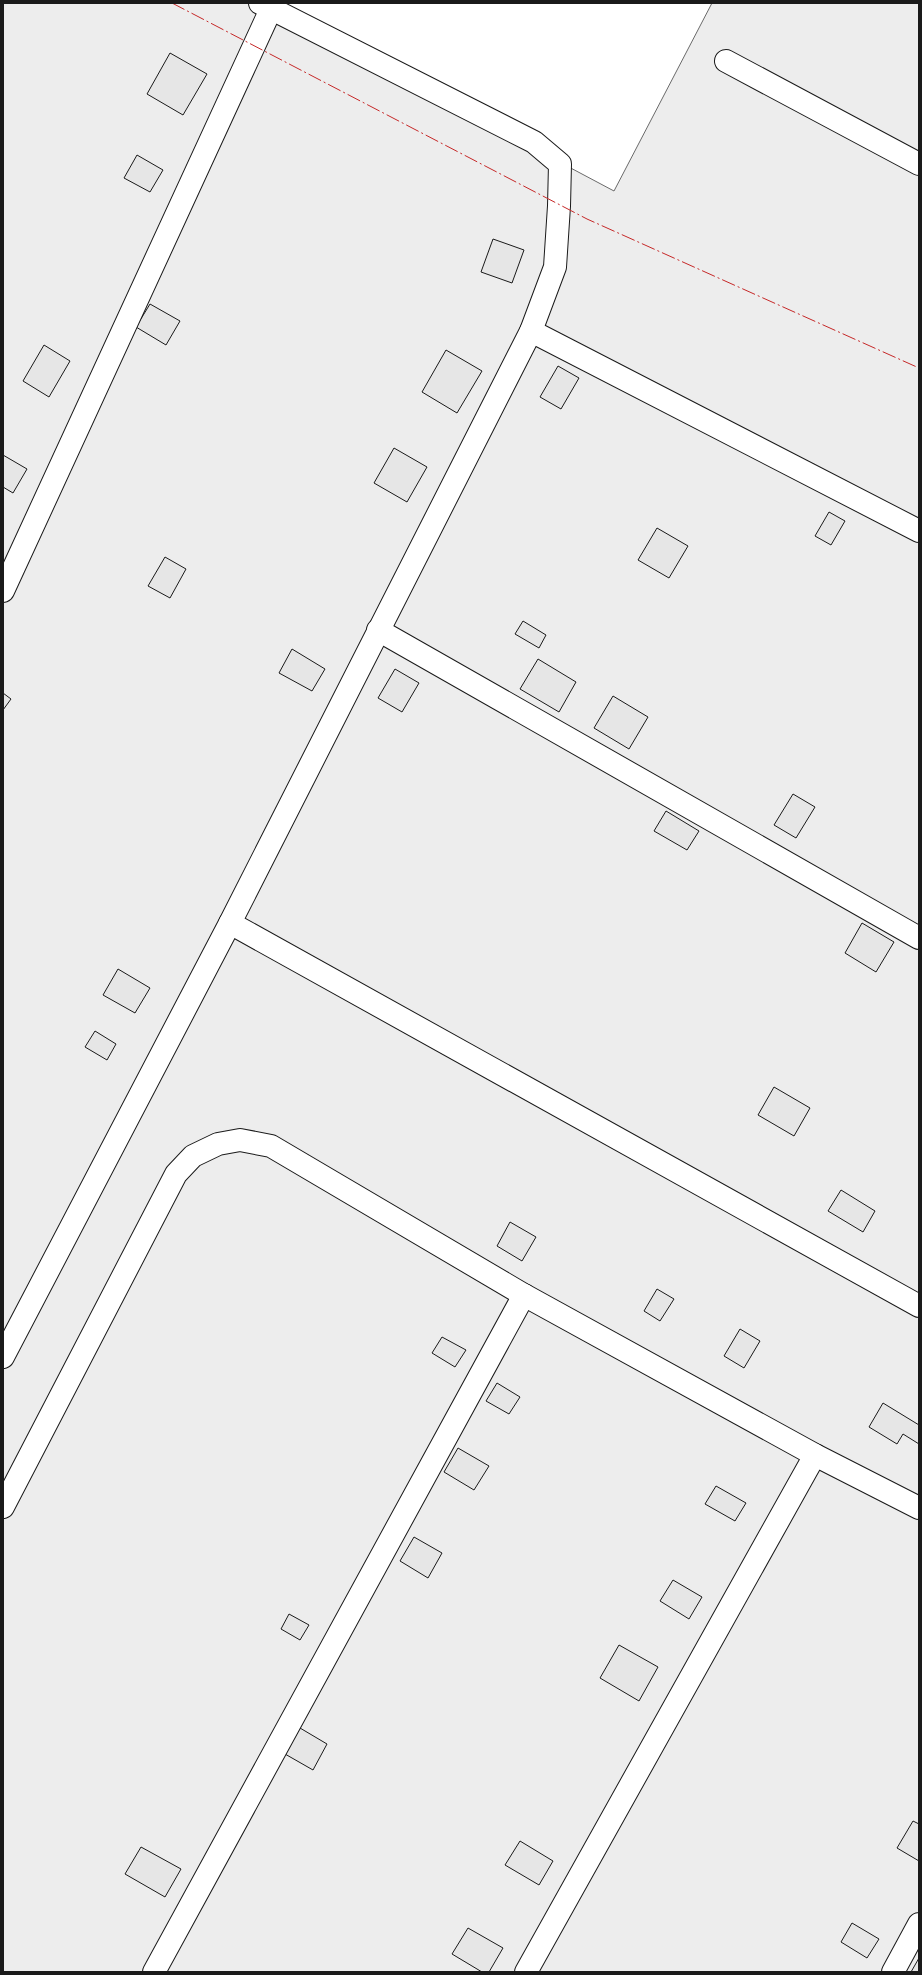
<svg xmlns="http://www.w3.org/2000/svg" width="922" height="1975" viewBox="0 0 922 1975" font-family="'DejaVu Sans',sans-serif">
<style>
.built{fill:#ededed;stroke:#6a6a6a}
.building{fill:#e6e6e6;stroke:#1a1a1a}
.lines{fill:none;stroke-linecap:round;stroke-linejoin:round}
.minor-casing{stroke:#1a1a1a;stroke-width:24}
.minor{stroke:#fff;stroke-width:22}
.power{stroke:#c62828;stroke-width:1;stroke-dasharray:14 3 2 3;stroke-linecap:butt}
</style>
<rect width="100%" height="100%" fill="#fff"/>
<path class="built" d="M 3,3 L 260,3 L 614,191 L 712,3 L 919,3 L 919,1972 L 3,1972 Z"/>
<g class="building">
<path d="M 170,53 L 207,74 L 183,115 L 147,94 Z"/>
<path d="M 137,155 L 163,170 L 150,192 L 124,178 Z"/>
<path d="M 493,239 L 524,250 L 512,283 L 481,272 Z"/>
<path d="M 150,304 L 180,321 L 166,345 L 136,327 Z"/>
<path d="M 44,345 L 70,361 L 49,397 L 23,381 Z"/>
<path d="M 446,350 L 482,371 L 457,413 L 422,392 Z"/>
<path d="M 558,366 L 579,378 L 561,409 L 540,397 Z"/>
<path d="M 394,448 L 427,467 L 407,502 L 374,483 Z"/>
<path d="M 3,455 L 27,469 L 13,493 L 3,487 Z"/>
<path d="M 829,512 L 845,521 L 831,545 L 815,536 Z"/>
<path d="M 657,528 L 688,546 L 669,578 L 638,560 Z"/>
<path d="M 165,557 L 186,569 L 170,598 L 148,586 Z"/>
<path d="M 523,621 L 546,635 L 539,648 L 515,634 Z"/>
<path d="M 292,649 L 325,669 L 312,691 L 279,673 Z"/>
<path d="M 538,659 L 576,682 L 559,712 L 520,689 Z"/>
<path d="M 395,669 L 419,683 L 402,712 L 378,698 Z"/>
<path d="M 3,693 L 11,699 L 3,710 Z"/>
<path d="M 613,696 L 648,717 L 629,749 L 594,728 Z"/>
<path d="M 793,794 L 815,807 L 796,838 L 774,825 Z"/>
<path d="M 666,811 L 699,831 L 687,850 L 654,831 Z"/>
<path d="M 862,923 L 894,942 L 876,972 L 845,953 Z"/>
<path d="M 118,969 L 150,988 L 135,1013 L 103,995 Z"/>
<path d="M 95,1031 L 116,1044 L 107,1060 L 85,1047 Z"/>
<path d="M 774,1087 L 810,1108 L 794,1136 L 758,1115 Z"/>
<path d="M 841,1190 L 875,1211 L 863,1232 L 828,1211 Z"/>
<path d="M 510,1222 L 536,1237 L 522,1261 L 497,1246 Z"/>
<path d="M 657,1289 L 674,1299 L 660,1321 L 644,1311 Z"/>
<path d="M 740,1329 L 760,1341 L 744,1368 L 724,1356 Z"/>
<path d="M 442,1337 L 466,1350 L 455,1367 L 432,1353 Z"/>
<path d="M 497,1383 L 520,1397 L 509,1414 L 486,1401 Z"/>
<path d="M 883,1403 L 919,1425 L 919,1444 L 903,1434 L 897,1444 L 869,1427 Z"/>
<path d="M 458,1448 L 489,1466 L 474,1490 L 444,1472 Z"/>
<path d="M 716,1486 L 746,1503 L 735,1521 L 705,1504 Z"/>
<path d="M 414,1537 L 442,1553 L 428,1578 L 400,1561 Z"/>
<path d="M 673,1580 L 702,1597 L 689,1619 L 660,1601 Z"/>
<path d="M 289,1614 L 309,1625 L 300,1640 L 281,1629 Z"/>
<path d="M 619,1645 L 658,1667 L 639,1701 L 600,1678 Z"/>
<path d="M 300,1728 L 327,1744 L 313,1770 L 285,1754 Z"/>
<path d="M 913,1821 L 919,1824 L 919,1861 L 897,1848 Z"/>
<path d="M 520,1841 L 553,1861 L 539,1885 L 505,1865 Z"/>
<path d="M 141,1847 L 181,1869 L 165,1897 L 125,1874 Z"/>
<path d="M 852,1923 L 879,1939 L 867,1958 L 841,1942 Z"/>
<path d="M 468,1928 L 503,1948 L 489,1972 L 482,1972 L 452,1954 Z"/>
<path d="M 919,1958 L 919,1972 L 911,1972 Z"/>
</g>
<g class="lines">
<defs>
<g id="minor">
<path d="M 726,61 L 919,164"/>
<path d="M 531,331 L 919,531"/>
<path d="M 3,591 L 271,9"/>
<path d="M 378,630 L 919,938"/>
<path d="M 230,923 L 919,1306"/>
<path d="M 3,1357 L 230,923 L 531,331 L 555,267 L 559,206 L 560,164 L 534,142 L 260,3"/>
<path d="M 3,1507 L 176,1174 L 193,1156 L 218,1144 L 240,1140 L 271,1146 L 524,1295 L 815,1455 L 919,1508"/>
<path d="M 154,1972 L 524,1295"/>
<path d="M 526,1972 L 815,1455"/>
<path d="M 893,1972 L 919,1924"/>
</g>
</defs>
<use href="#minor" class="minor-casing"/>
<use href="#minor" class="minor"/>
<path class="power" d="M 172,3 L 587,219 L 919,368"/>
</g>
<rect width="922" height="1975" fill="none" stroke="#1a1a1a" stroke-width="8"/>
</svg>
